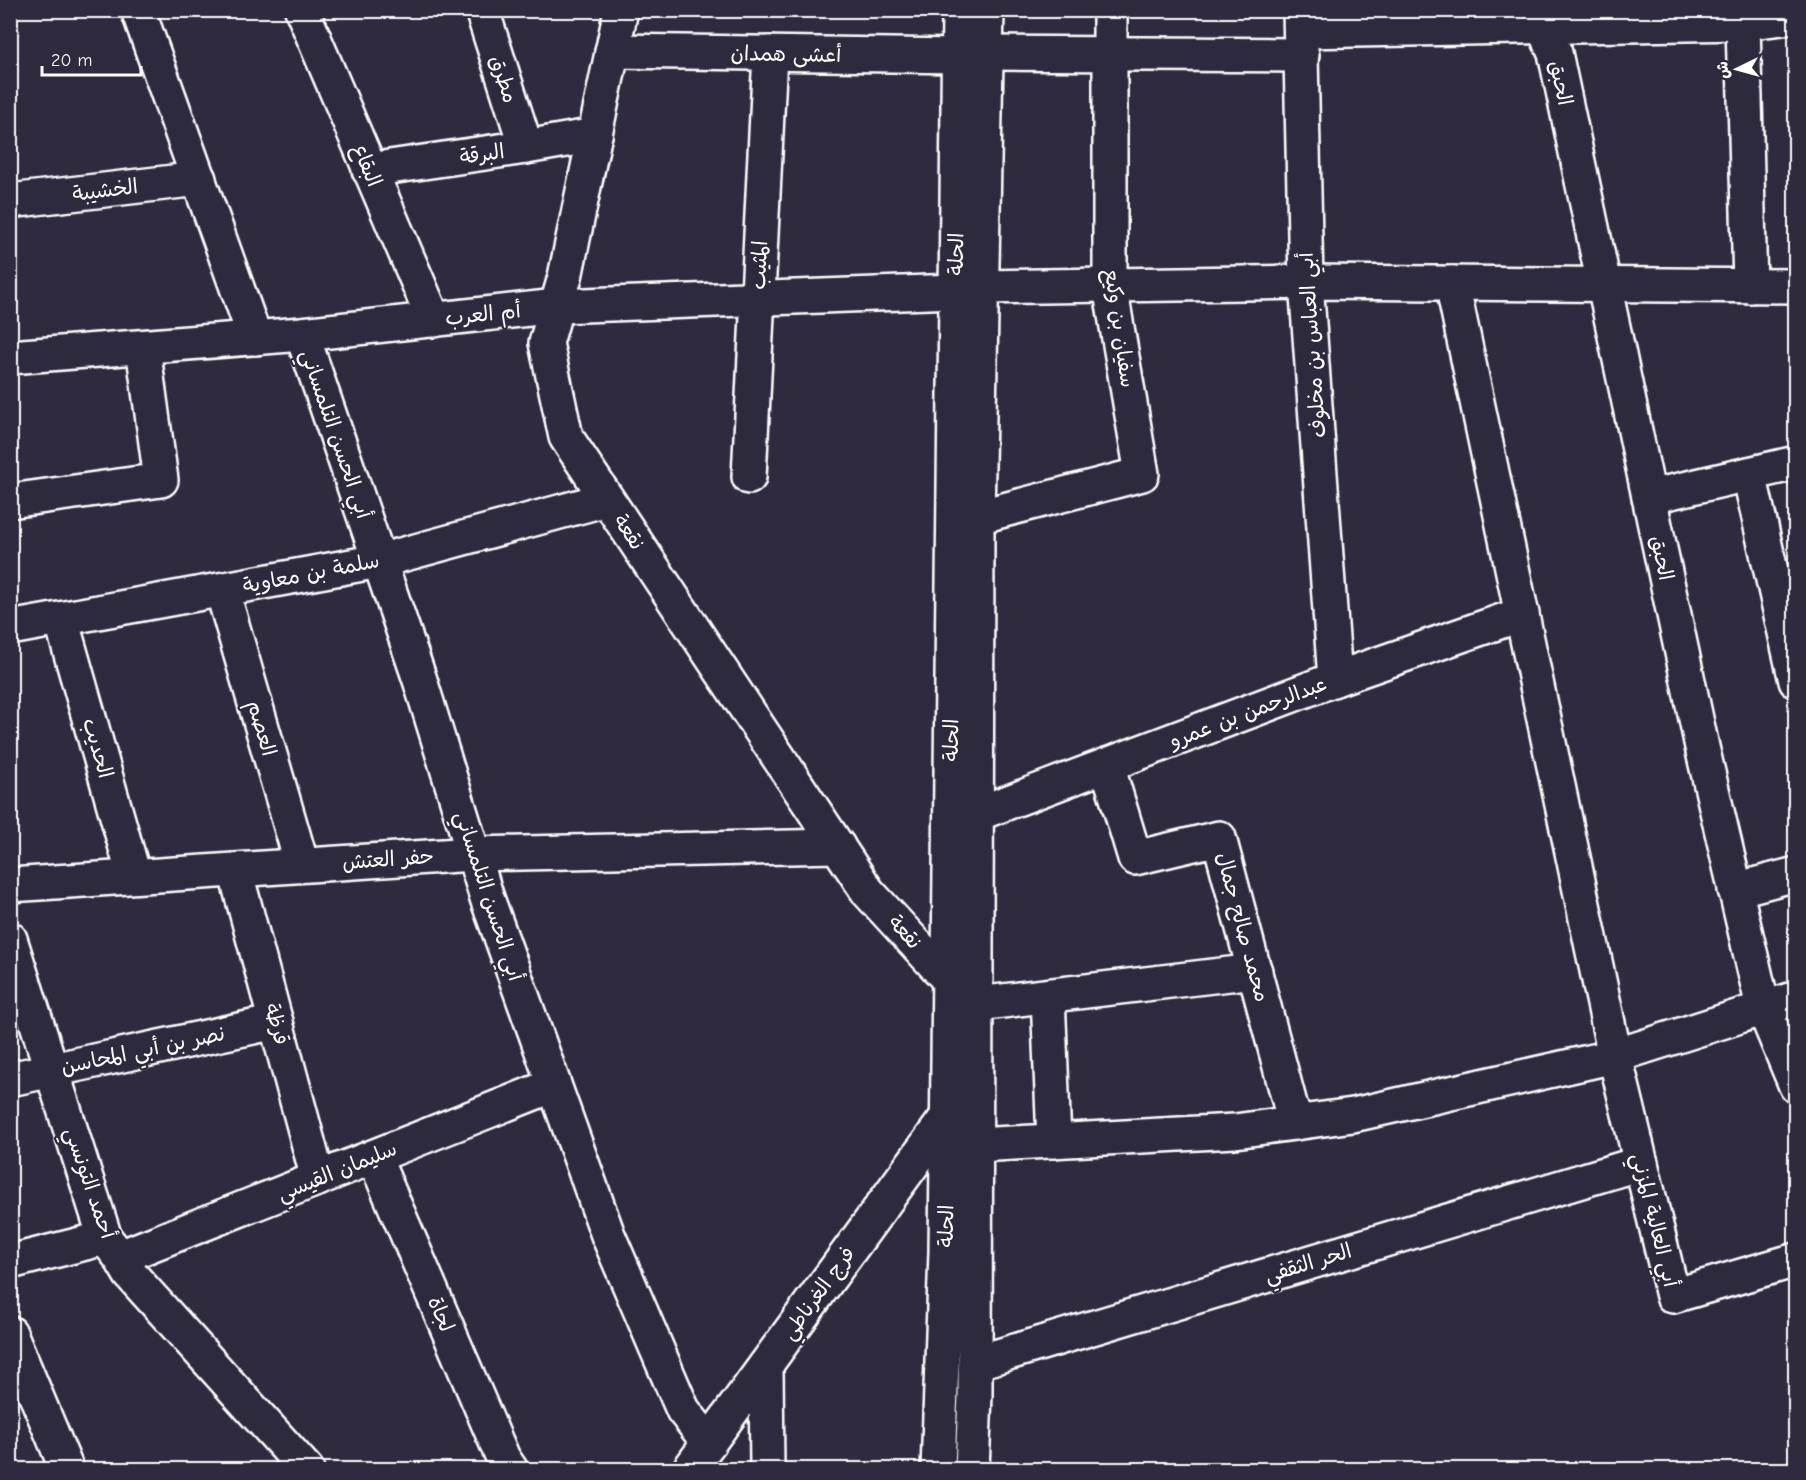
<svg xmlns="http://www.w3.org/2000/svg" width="1806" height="1480" viewBox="0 0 1806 1480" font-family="'Comic Neue','Playpen Sans Arabic',sans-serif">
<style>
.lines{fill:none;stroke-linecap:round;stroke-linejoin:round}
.minor-casing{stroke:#fff;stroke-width:38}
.major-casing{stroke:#fff;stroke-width:38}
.minor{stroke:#2f2a3d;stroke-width:33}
.major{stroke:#2f2a3d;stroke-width:33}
.labels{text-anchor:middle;stroke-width:4.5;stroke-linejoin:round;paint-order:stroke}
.street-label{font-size:21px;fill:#fff;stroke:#2f2a3d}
</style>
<rect width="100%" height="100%" fill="#2f2a3d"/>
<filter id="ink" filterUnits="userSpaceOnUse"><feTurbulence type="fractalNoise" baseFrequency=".0167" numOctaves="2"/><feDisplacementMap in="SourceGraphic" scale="12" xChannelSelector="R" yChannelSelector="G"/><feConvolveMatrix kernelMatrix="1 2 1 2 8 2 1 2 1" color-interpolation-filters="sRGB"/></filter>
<g filter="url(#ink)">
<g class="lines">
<defs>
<g id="minor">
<path d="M 138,10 L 255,338"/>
<path d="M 302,10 L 434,320"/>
<path d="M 482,10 L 526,147"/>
<path d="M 621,10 L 565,277 L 546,343 L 566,437 L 868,892 L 949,980"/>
<path d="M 1300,10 L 1306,282 L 1335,679"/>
<path d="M 1743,23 L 1750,286"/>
<path d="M 1543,27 L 1555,53 L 1702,747 L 1763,1007 L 1796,1086"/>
<path d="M 1301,31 L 1743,23 L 1783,18 L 1788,10"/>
<path d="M 612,51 L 960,56"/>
<path d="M 987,53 L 1302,55"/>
<path d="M 369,170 L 526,147 L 595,135"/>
<path d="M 10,201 L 199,179"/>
<path d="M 1452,283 L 1615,1056 L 1673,1296 L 1796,1260"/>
<path d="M 982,287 L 1306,282 L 1796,286"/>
<path d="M 302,334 L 420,680 L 487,898 L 608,1235 L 683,1410 L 709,1443"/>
<path d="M 10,357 L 302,334 L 557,306 L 956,291"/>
<path d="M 1749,474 L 1796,681"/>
<path d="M 749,477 L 770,53"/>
<path d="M 1649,497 L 1796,463"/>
<path d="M 10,501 L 161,480 L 143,347"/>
<path d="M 977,517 L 1142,474 L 1110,286 L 1110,10"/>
<path d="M 222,590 L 302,865"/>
<path d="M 61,619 L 134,876"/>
<path d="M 10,628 L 379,561 L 607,499"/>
<path d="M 1107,765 L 1135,858 L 1219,838 L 1295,1123"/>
<path d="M 977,814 L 1335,679 L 1522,614"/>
<path d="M 235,870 L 318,1179"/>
<path d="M 10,885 L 473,854 L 838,846"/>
<path d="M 1735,890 L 1796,874"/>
<path d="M 10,939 L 105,1238 L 120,1257 L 130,1274 L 307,1470"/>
<path d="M 1048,996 L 1054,1141"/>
<path d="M 977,1004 L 1255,971"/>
<path d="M 10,1079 L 276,1022"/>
<path d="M 976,1145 L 1235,1131 L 1353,1115 L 1615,1056 L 1796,998"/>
<path d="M 374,1157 L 503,1458 L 511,1470"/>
<path d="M 120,1257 L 554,1085"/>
<path d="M 10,1262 L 105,1238"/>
<path d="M 10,1333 L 67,1470"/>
<path d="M 975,1363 L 1641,1163"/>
<path d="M 766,1365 L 767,1470"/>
<path d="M 689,1470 L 947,1117"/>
</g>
<g id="major">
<path d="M 938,1470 L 946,1252 L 959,10"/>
<path d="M 972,1470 L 975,1394 L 977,517 L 987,10"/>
</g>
</defs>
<use href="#minor" class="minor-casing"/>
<use href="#major" class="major-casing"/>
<use href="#minor" class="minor"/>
<use href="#major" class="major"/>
</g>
</g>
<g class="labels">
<g class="street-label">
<text transform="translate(786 54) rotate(1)" y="7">أعشى همدان</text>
<text transform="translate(504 79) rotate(72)" y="7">مطرق</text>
<text transform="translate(1561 83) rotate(78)" y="7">الحبق</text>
<text transform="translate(482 154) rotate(-8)" y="7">البرقة</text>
<text transform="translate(367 165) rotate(67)" y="7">البقاع</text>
<text transform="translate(105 190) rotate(-7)" y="7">الخشيبة</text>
<text transform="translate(956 254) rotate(-89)" y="7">الحلة</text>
<text transform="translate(759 265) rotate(-87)" y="7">المثيب</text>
<text transform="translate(483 314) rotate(-6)" y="7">أم العرب</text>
<text transform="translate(1120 328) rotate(82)" y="7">سفيان بن وكيع</text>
<text transform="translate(1312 345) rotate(-94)" y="7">أبي العباس بن مخلوف</text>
<text transform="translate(336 434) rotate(71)" y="7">أبي الحسن التلمساني</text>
<text transform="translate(629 532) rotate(56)" y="7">نقعة</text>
<text transform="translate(1662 558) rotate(78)" y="7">الحبق</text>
<text transform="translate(311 573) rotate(-11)" y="7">سلمة بن معاوية</text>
<text transform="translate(1248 712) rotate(-21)" y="7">عبدالرحمن بن عمرو</text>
<text transform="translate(262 728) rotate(74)" y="7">العصم</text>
<text transform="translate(951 740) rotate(-89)" y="7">الحلة</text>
<text transform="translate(98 748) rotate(74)" y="7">الحديب</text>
<text transform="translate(388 859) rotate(-4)" y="7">حفر العتش</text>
<text transform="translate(489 896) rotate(72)" y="7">أبي الحسن التلمساني</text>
<text transform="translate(1243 927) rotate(75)" y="7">محمد صالح جمال</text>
<text transform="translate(905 932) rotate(48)" y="7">نقعة</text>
<text transform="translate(277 1024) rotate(75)" y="7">قرظة</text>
<text transform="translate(143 1050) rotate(-12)" y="7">نصر بن أبي المحاسن</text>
<text transform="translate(337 1171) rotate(-22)" y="7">سليمان القيسي</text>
<text transform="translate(90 1183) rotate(71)" y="7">أحمد التونسي</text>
<text transform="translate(1655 1220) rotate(76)" y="7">أبي العالية المزني</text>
<text transform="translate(946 1226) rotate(-89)" y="7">الحلة</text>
<text transform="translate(1308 1263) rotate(-17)" y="7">الحر الثقفي</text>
<text transform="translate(818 1293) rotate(-54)" y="7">فرج الغرناطي</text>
<text transform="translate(441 1314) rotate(67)" y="7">لجاة</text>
</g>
</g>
<rect width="1806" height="1480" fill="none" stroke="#2f2a3d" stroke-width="36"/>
<rect x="18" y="18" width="1770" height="1444" fill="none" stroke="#fff" stroke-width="2" filter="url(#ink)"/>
<g transform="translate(1737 69) rotate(265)" stroke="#2f2a3d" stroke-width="4.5" paint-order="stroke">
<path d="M0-4.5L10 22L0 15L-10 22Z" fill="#ffffff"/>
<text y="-9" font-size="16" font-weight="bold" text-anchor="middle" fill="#ffffff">ش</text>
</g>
<path d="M42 66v9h99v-9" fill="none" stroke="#ffffff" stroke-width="3"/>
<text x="51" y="66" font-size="18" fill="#ffffff" stroke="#2f2a3d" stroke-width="4.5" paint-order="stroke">20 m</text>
</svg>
